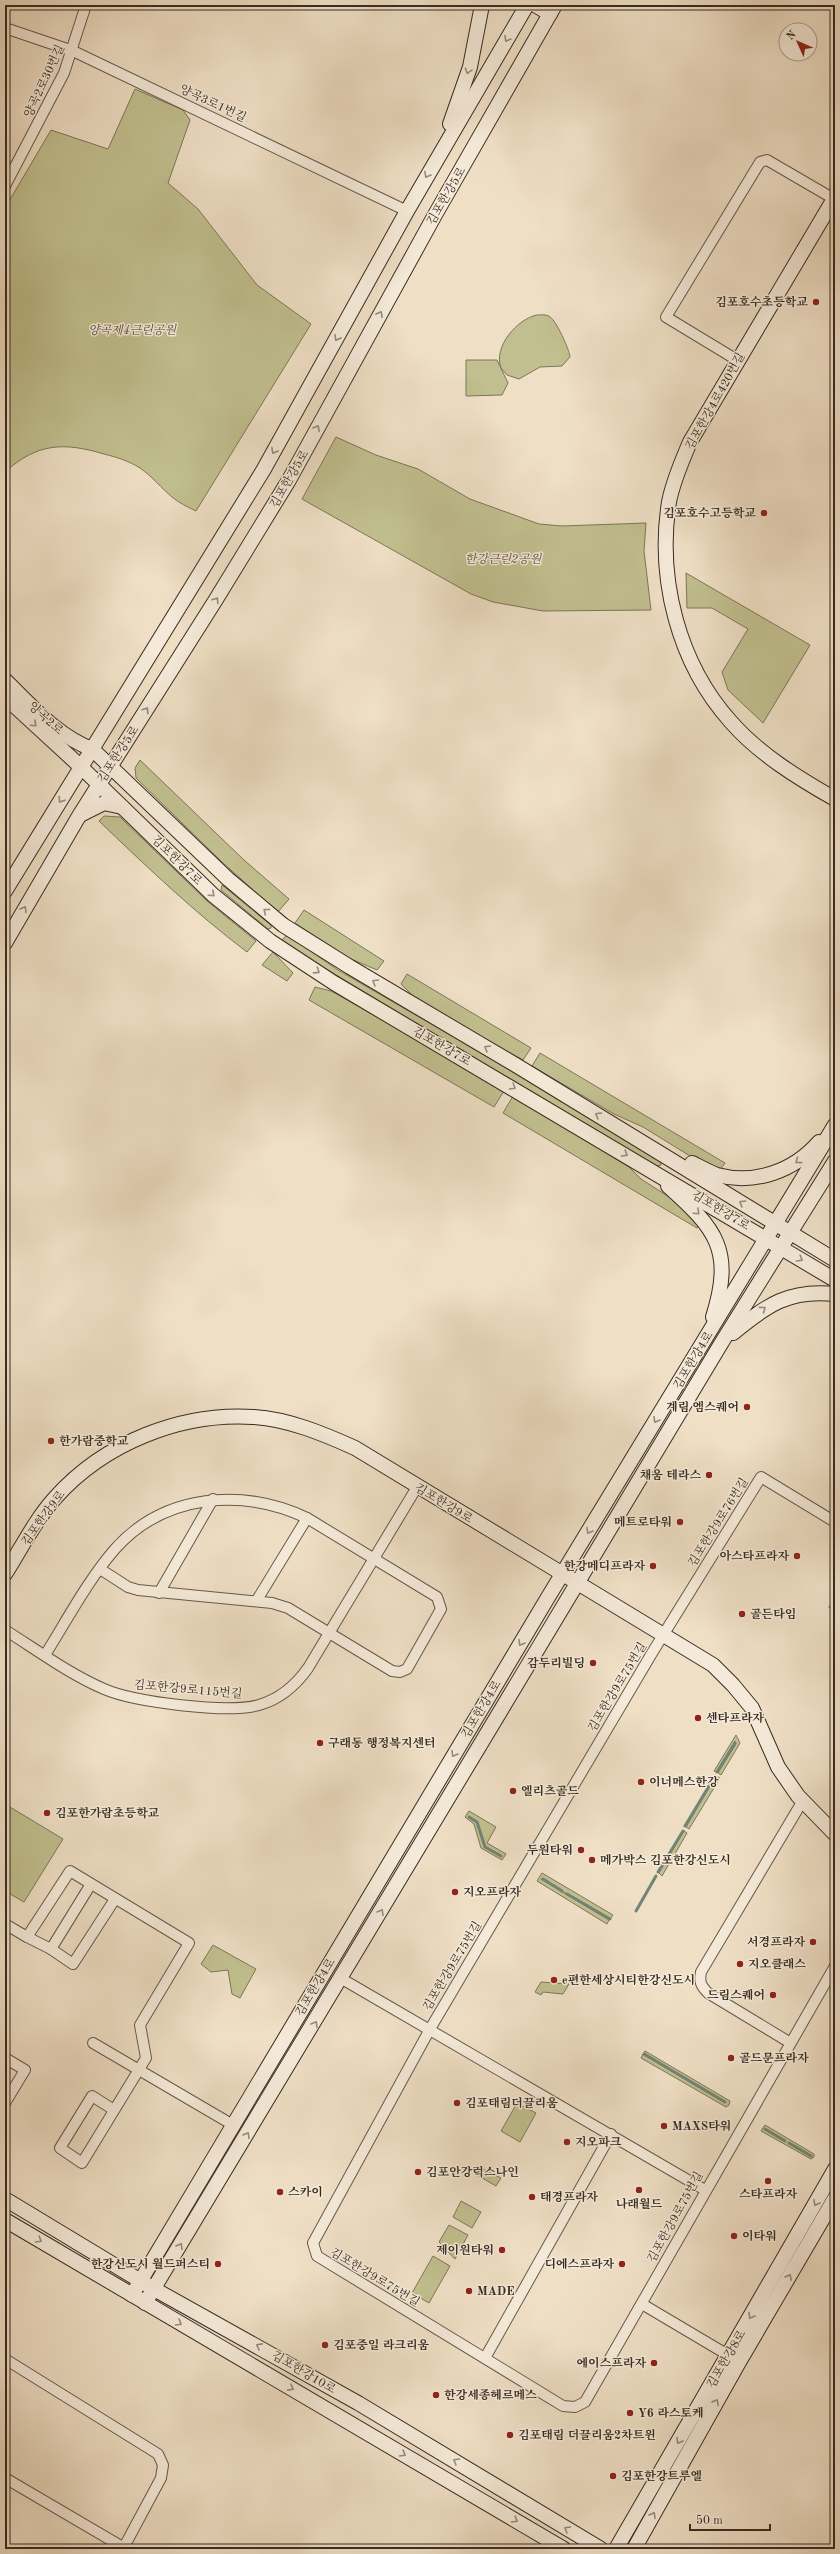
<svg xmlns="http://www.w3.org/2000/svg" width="840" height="2554" viewBox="0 0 840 2554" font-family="'Old Standard TT','Noto Serif KR',serif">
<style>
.green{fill:#c1bf8f;stroke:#7c7658}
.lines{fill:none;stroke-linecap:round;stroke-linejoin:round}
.stream{stroke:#738377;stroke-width:3}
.street-casing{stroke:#66594a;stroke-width:12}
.secondary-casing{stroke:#382c21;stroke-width:16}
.street{stroke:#f5ead9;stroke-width:10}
.secondary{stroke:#f5ead9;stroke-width:14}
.oneway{stroke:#968b7d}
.poi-dot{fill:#8f2418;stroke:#f5ead9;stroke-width:1.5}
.labels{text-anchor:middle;stroke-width:3;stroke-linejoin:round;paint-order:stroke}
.street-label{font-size:12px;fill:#382c21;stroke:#f5ead9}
.poi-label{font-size:12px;font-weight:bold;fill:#382c21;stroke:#f5ead9;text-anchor:start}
.park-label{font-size:12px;font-style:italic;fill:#5a513c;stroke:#f5ead9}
</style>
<rect width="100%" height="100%" fill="#efdfc5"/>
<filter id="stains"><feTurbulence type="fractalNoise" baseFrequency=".005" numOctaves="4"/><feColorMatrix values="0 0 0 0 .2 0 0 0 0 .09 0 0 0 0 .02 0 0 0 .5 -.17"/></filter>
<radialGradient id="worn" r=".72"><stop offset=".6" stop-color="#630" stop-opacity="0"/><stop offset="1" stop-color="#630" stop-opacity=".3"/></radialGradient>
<g class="green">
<path d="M 135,89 L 183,110 L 190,120 L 168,183 L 198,209 L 257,285 L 311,324 L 196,511 C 188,507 179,503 172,497 C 161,488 153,477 140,468 C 129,461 116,457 104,454 C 64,442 37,443 5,472 L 5,208 L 51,130 L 108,149 Z"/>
<path d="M 537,315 C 542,315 546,314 550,317 C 556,320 570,351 570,357 L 562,366 L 540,367 L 519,379 L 507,375 L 501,368 C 493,347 517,319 537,315 Z"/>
<path d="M 466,360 L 497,360 L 508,383 L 502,395 L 466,396 Z"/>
<path d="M 336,437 L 376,455 L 418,469 L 470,499 L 539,524 L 562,526 L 646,523 L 644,551 L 651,610 L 543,611 L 493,602 L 471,594 L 302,499 Z"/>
<path d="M 686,573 L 810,645 L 763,723 L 728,690 L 722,672 L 748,629 L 712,608 L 687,608 Z"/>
<path d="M 140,760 L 244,860 L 289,899 L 278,912 L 222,862 L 136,778 L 135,768 Z"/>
<path d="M 104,816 L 120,817 L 207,901 L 256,941 L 247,952 C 194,912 147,867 99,821 Z"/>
<path d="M 222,885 L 271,925 L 271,928 L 268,929 L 221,890 Z"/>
<path d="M 304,910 L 384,961 L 377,970 L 349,958 L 295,923 Z"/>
<path d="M 287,935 L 338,970 L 493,1060 L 660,1161 L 661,1165 L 656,1166 L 301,954 L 282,940 Z"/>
<path d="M 273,952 L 293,973 L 287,981 L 262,965 Z"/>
<path d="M 407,974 L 531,1048 L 523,1060 L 415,998 L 401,984 Z"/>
<path d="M 315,987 L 331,991 L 356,1005 L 504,1091 L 494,1107 L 309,1000 Z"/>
<path d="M 540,1053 L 725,1163 L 720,1170 L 703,1164 L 643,1127 L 614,1114 L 532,1066 Z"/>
<path d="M 513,1096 L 629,1167 L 641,1179 L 680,1204 L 699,1225 L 697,1228 L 503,1113 Z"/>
<path d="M 736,1735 L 740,1743 L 721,1775 L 718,1773 L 736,1744 L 735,1741 L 717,1772 L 714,1771 Z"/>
<path d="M 716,1776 L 720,1778 L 689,1829 L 686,1827 Z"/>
<path d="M 5,1804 L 63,1839 L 24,1902 L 5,1891 Z"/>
<path d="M 469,1811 L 496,1827 L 487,1843 L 506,1854 L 502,1860 L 481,1848 L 474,1824 L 465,1817 Z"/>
<path d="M 684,1831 L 687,1833 L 662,1876 L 659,1873 Z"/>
<path d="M 542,1873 L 613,1915 L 610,1919 L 541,1879 L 609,1920 L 607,1924 L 537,1881 Z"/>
<path d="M 213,1945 L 256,1969 L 240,1998 L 232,1994 L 228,1970 L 211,1972 L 201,1964 Z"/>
<path d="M 541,1982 L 569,1984 L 563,1994 L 543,1992 L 541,1995 L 535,1992 Z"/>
<path d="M 645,2051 L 730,2101 L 729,2105 L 726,2107 L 641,2058 L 643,2054 L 725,2102 L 644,2053 Z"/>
<path d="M 517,2103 L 536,2113 L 520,2142 L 501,2131 Z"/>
<path d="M 765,2125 L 814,2154 L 814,2157 L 811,2159 L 761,2131 Z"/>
<path d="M 481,2168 L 501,2178 L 496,2186 L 477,2175 Z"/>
<path d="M 461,2201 L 481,2212 L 472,2228 L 453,2217 Z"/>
<path d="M 449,2225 L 468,2235 L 455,2259 L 439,2242 Z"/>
<path d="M 433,2256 L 450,2266 L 429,2303 L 412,2293 Z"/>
</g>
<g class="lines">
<g class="stream">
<path d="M 830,1607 L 835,1610"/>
<path d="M 717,1772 L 735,1743"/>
<path d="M 469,1817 L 477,1822 L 485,1847 L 501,1856"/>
<path d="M 685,1826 L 715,1776"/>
<path d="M 658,1872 L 683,1831"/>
<path d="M 543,1879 L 562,1891"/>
<path d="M 567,1894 L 610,1919"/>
<path d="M 636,1911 L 656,1876"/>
<path d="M 644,2054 L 725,2102"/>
<path d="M 765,2129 L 785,2141"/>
<path d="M 789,2143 L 811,2156"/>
</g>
<defs>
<g id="street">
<path d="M 5,28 L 73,51 L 407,211"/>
<path d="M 5,186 L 64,73 L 86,5"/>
<path d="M 737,360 L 666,317 L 760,162 L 767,160 L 834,199"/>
<path d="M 835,1522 L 761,1477 L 652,1653 L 430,2029 L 313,2243 L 317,2256 L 563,2406 L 575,2407 L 585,2402 L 835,1966"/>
<path d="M 159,1593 L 213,1499"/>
<path d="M 257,1600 L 307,1518"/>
<path d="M 5,1630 C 37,1650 69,1674 104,1689 C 134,1702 228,1714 259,1705 C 280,1699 296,1685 308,1668 L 417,1487"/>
<path d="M 45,1655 C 67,1620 88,1580 115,1549 C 165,1493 243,1488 307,1518 L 437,1597 L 441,1609 L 407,1669 L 400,1672 L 392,1671 L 288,1608 L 272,1603 L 138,1590 L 128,1587 L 100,1569"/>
<path d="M 5,1924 L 27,1937 L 70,1871 L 189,1943 L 140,2025 L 146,2058 L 82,2163 L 60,2148 L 92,2096 L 114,2110"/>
<path d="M 27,1937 L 51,1949 L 73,1964 L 115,1899"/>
<path d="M 51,1949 L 91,1884"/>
<path d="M 342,1979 L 705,2190"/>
<path d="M 789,2042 L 708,1993 C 701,1986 699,1982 701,1972 L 802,1802"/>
<path d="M 93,2043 L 233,2125"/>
<path d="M 5,2058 L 25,2070 L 5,2103"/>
<path d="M 642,2304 L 728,2355"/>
<path d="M 485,2358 L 611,2134"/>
<path d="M 5,2359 L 158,2454 L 163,2465 L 161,2478 L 124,2547"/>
<path d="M 5,2478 L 126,2549"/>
</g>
<g id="secondary">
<path d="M 535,5 L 550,14"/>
<path d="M 450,124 L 470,67 L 482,5"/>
<path d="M 835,197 L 690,442 C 682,461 673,481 669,502 C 657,579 678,663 731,722 C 759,754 798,778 835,799"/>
<path d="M 5,680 C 31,705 57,736 92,749 L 228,879 L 283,925 L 350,967 L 519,1067 L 835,1260"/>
<path d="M 5,697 L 81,767 L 213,895 L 270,941 L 334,983 L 835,1280"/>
<path d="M 80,815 L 104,803 L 122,807"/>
<path d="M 5,891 L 264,469 L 407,211 L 527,5"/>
<path d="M 5,943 L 79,816 L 215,601 L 289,480 L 436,213 L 555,5"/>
<path d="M 692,1163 C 700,1167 709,1172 717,1175 C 755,1185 794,1171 819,1142"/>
<path d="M 668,1186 C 716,1229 734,1250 713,1317"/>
<path d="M 733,1333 C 767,1305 789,1289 835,1294"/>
<path d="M 5,1574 C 21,1549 35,1520 55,1498 C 104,1443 181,1412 254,1417 C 288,1419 324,1434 355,1448 L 713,1665 L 733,1685 L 752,1708 L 778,1767 L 798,1796 L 835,1834"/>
<path d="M 5,2199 L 154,2289 L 358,2403 L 601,2549"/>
<path d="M 5,2220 L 564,2549"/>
<path d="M 132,2295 L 547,1599 L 835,1125"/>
<path d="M 145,2303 L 722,1342 L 835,1161"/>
<path d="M 616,2549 L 835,2169"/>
<path d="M 634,2549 L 739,2362 L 835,2198"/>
</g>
</defs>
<use href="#street" class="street-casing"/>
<use href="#secondary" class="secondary-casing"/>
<use href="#street" class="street"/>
<use href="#secondary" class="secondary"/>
</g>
<defs><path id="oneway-chevron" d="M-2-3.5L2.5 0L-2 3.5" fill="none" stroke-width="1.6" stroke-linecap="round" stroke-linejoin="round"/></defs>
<g class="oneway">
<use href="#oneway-chevron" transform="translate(507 39) rotate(120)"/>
<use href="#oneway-chevron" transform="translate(468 71) rotate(108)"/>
<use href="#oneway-chevron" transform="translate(427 175) rotate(120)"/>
<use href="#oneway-chevron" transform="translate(380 314) rotate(-61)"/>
<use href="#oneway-chevron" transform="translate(337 338) rotate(119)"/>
<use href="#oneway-chevron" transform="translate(317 428) rotate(-61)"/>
<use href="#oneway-chevron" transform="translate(274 451) rotate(119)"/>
<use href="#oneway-chevron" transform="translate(216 600) rotate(-58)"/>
<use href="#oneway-chevron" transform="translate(146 710) rotate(-57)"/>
<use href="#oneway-chevron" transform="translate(34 724) rotate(43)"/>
<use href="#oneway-chevron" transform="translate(61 800) rotate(122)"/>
<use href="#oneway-chevron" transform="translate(212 894) rotate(42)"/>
<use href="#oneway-chevron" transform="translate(24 909) rotate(-60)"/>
<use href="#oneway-chevron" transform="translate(266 911) rotate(-141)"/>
<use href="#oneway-chevron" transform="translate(317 971) rotate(33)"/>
<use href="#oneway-chevron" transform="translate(375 982) rotate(-150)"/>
<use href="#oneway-chevron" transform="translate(487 1048) rotate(-150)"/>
<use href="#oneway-chevron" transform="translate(513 1087) rotate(31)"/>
<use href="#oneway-chevron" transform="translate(598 1115) rotate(-149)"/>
<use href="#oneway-chevron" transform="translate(625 1154) rotate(31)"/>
<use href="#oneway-chevron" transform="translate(798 1161) rotate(144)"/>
<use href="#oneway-chevron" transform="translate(742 1203) rotate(-149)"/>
<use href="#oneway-chevron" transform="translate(697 1212) rotate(43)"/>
<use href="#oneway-chevron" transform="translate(800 1259) rotate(31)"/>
<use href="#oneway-chevron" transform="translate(763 1309) rotate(-37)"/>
<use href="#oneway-chevron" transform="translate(656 1420) rotate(121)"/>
<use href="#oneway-chevron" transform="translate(589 1531) rotate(121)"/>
<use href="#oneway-chevron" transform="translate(521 1643) rotate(121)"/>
<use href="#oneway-chevron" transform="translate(454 1754) rotate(121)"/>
<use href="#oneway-chevron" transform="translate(381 1912) rotate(-59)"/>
<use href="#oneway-chevron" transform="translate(315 2024) rotate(-59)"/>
<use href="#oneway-chevron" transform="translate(247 2135) rotate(-59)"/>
<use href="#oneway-chevron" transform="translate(816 2203) rotate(120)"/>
<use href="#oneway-chevron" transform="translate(39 2240) rotate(31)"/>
<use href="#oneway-chevron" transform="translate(180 2246) rotate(-59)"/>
<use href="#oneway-chevron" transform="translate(789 2277) rotate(-60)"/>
<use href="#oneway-chevron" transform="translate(751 2316) rotate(121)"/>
<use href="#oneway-chevron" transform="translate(179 2323) rotate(30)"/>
<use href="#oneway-chevron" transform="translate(259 2346) rotate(-152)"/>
<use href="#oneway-chevron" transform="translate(291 2388) rotate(29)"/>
<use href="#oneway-chevron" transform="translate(716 2402) rotate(-61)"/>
<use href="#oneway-chevron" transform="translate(679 2441) rotate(120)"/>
<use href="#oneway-chevron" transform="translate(403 2454) rotate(31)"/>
<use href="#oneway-chevron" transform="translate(456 2461) rotate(-149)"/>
<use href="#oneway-chevron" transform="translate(653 2515) rotate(-61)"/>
<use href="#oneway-chevron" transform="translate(515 2520) rotate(31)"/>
<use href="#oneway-chevron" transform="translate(567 2529) rotate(-149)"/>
</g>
<g class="poi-dot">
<circle cx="816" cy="302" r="4"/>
<circle cx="764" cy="513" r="4"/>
<circle cx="747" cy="1407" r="4"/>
<circle cx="51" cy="1441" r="4"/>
<circle cx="709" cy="1475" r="4"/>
<circle cx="680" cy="1522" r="4"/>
<circle cx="797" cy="1556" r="4"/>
<circle cx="653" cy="1566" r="4"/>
<circle cx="742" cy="1614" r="4"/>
<circle cx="593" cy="1663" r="4"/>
<circle cx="698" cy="1718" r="4"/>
<circle cx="320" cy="1743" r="4"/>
<circle cx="641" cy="1782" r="4"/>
<circle cx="513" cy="1791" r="4"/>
<circle cx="47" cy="1813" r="4"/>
<circle cx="581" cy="1850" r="4"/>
<circle cx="592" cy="1860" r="4"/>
<circle cx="455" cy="1892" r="4"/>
<circle cx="813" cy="1942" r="4"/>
<circle cx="740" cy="1964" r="4"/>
<circle cx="554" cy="1980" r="4"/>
<circle cx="773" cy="1995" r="4"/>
<circle cx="731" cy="2058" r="4"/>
<circle cx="457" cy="2103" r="4"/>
<circle cx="664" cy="2126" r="4"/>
<circle cx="567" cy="2142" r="4"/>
<circle cx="418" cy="2172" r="4"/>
<circle cx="768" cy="2181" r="4"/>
<circle cx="639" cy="2190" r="4"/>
<circle cx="280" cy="2192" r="4"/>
<circle cx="532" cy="2197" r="4"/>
<circle cx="734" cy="2236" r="4"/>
<circle cx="502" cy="2250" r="4"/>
<circle cx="218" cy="2264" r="4"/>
<circle cx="622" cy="2264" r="4"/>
<circle cx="469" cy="2291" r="4"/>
<circle cx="325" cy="2345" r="4"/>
<circle cx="654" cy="2363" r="4"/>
<circle cx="436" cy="2395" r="4"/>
<circle cx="630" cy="2413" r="4"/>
<circle cx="510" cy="2435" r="4"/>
<circle cx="613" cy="2476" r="4"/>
</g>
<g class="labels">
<g class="street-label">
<text transform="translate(44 81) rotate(-65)" y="4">양곡2로30번길</text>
<text transform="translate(213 103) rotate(25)" y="4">양곡3로1번길</text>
<text transform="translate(446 196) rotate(-60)" y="4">김포한강5로</text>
<text transform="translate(715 401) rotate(-61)" y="4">김포한강4로420번길</text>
<text transform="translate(289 479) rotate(-60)" y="4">김포한강5로</text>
<text transform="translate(46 718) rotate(42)" y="4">양곡2로</text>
<text transform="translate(118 754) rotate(-57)" y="4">김포한강5로</text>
<text transform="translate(177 860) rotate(44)" y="4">김포한강7로</text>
<text transform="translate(442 1046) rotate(30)" y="4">김포한강7로</text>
<text transform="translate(721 1210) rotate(31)" y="4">김포한강7로</text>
<text transform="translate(693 1360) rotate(-59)" y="4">김포한강4로</text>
<text transform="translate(444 1503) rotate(31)" y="4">김포한강9로</text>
<text transform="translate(43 1518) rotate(-54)" y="4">김포한강9로</text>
<text transform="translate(718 1522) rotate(-58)" y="4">김포한강9로76번길</text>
<text transform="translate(617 1687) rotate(-59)" y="4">김포한강9로75번길</text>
<text transform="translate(188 1689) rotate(5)" y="4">김포한강9로115번길</text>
<text transform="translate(481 1709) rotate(-59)" y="4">김포한강4로</text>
<text transform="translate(452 1966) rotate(-59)" y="4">김포한강9로75번길</text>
<text transform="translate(315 1987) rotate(-59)" y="4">김포한강4로</text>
<text transform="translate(675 2217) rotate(-61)" y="4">김포한강9로75번길</text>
<text transform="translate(375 2277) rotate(31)" y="4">김포한강9로75번길</text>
<text transform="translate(726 2359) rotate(-60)" y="4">김포한강8로</text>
<text transform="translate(304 2372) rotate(30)" y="4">김포한강10로</text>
</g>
<g class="poi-label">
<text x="808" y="306" text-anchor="end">김포호수초등학교</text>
<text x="756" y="517" text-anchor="end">김포호수고등학교</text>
<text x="739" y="1411" text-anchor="end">계림 엠스퀘어</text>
<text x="59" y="1445">한가람중학교</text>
<text x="701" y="1479" text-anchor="end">채움 테라스</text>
<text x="672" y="1526" text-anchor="end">메트로타워</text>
<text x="789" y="1560" text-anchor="end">아스타프라자</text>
<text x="645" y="1570" text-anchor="end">한강메디프라자</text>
<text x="750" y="1618">골든타임</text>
<text x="585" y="1667" text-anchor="end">감두리빌딩</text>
<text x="706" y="1722">센타프라자</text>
<text x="328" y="1747">구래동 행정복지센터</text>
<text x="649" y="1786">이너메스한강</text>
<text x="521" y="1795">엘리츠골드</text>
<text x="55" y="1817">김포한가람초등학교</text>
<text x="573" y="1854" text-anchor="end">두원타워</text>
<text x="600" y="1864">메가박스 김포한강신도시</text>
<text x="463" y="1896">지오프라자</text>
<text x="805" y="1946" text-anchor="end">서경프라자</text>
<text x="748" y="1968">지오클래스</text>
<text x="562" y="1984">e편한세상시티한강신도시</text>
<text x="765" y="1999" text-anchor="end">드림스퀘어</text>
<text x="739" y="2062">골드문프라자</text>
<text x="465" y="2107">김포태림더끌리움</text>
<text x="672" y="2130">MAXS타워</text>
<text x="575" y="2146">지오파크</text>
<text x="426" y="2176">김포안강럭스나인</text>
<text x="288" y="2196">스카이</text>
<text x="768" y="2198" text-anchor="middle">스타프라자</text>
<text x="540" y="2201">태경프라자</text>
<text x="639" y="2208" text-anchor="middle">나래월드</text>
<text x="742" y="2240">이타워</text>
<text x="494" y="2254" text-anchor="end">제이원타워</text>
<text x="210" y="2268" text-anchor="end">한강신도시 월드퍼스티</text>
<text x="614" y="2268" text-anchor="end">디에스프라자</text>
<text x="477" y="2295">MADE</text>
<text x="333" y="2349">김포중일 라크리움</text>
<text x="646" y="2367" text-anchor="end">에이스프라자</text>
<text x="444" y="2399">한강세종헤르메스</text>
<text x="638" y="2417">Y6 라스토케</text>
<text x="518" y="2439">김포태림 더끌리움2차트윈</text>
<text x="621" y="2480">김포한강트루엘</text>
</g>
<g class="park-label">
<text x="132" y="334">양곡제4근린공원</text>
<text x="503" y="563">한강근린2공원</text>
</g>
</g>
<rect width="840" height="2554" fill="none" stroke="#efdfc5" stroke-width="20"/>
<rect x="6" y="6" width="828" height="2542" fill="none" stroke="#382c21" stroke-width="2"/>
<rect x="10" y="10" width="820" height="2534" fill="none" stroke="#382c21"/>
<g transform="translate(798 42) rotate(315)"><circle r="19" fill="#f5ead9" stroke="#a99e8f"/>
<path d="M0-3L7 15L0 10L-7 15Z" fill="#8f2418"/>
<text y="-6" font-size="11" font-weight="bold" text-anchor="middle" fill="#382c21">N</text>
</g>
<path d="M690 2524v6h80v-6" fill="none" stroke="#382c21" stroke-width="2"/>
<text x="696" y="2524" font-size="12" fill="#382c21" stroke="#f5ead9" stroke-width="3" paint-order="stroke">50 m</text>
<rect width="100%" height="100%" filter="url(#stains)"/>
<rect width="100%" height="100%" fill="url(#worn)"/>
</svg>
